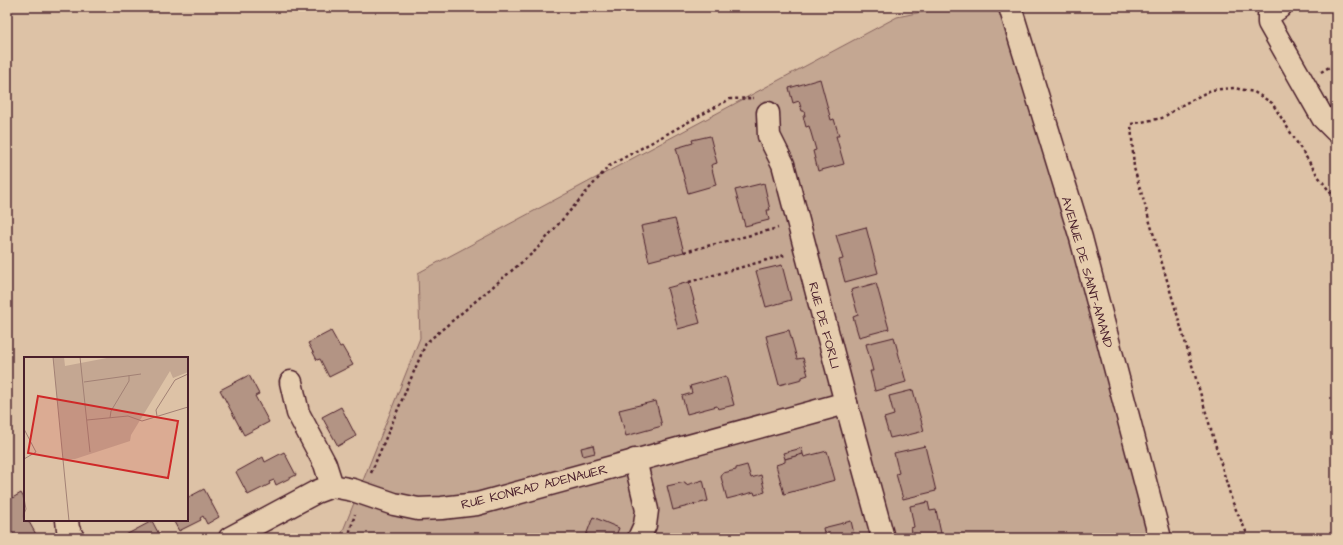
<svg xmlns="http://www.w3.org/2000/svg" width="1343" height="545" viewBox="0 0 1343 545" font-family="'Architects Daughter',sans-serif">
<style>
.green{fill:#c4a792;stroke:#87635e}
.building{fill:#b39484;stroke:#4a1f2b}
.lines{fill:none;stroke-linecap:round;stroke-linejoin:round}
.street-casing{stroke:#4a1f2b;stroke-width:25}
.primary-casing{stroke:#4a1f2b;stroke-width:25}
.path{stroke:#4a1f2b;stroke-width:2.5;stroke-dasharray:3 3;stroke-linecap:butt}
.street{stroke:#e6cdae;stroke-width:22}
.primary{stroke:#e6cdae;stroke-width:22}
.labels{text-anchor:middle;stroke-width:3;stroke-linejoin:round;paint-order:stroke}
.street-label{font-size:13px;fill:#4a1f2b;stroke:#e6cdae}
.inset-road{fill:none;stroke:#a28175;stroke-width:1}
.view{fill:#cf2828;fill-opacity:0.15;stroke:#cf2828;stroke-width:2}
.inset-edge{fill:none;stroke:#4a1f2b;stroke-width:2}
</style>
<rect width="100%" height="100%" fill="#ddc2a6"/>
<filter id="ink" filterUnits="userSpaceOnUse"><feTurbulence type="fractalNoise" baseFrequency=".025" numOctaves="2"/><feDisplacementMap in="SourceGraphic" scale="8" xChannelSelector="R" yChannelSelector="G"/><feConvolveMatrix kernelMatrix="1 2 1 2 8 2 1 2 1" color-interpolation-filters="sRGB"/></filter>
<g filter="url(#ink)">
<path class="green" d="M 946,7 L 1010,7 L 1160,538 L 340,538 L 420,338 L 418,273 L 897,17 Z"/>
<g class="building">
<path d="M 820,79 L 831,120 L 834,119 L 839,136 L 836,136 L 844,164 L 818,171 L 813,151 L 816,150 L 809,126 L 806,127 L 803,116 L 805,116 L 804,111 L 802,111 L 799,101 L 793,103 L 789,88 Z"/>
<path d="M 710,136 L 717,163 L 711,165 L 716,185 L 688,193 L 676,148 L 693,143 L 692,140 Z"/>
<path d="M 764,183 L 770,210 L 767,210 L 769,220 L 745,226 L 735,190 Z"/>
<path d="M 675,219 L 684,252 L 649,261 L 641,226 Z"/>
<path d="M 866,227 L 878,273 L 845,282 L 839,260 L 843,259 L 836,235 Z"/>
<path d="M 782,265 L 791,300 L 766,307 L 756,271 Z"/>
<path d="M 689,282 L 694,301 L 693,301 L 694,305 L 695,305 L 700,323 L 678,329 L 667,288 Z"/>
<path d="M 876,283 L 889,329 L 859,337 L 853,317 L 858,315 L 851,290 Z"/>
<path d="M 789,330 L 797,359 L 803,358 L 808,375 L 802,377 L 802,379 L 779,385 L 766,336 Z"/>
<path d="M 331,331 L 340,347 L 342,346 L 353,365 L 329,377 L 320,359 L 317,360 L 308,343 Z"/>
<path d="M 894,337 L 906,382 L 875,391 L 870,371 L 873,371 L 866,344 Z"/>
<path d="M 249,375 L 259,394 L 255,396 L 269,422 L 244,435 L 220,390 Z"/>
<path d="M 726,376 L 734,405 L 718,409 L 717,406 L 687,414 L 682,396 L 692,393 L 690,386 Z"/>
<path d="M 913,390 L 924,431 L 900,437 L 899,436 L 890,438 L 884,418 L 894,415 L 889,396 Z"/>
<path d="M 656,401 L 662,426 L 626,436 L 619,410 Z"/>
<path d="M 341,407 L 356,436 L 338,446 L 322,417 Z"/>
<path d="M 593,445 L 595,453 L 583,456 L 581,448 Z"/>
<path d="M 925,446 L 936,491 L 903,499 L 896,474 L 899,473 L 894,453 Z"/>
<path d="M 802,448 L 803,454 L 785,459 L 783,453 Z"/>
<path d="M 827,451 L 835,480 L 784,494 L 776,465 L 785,462 L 785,459 L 803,454 L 804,457 Z"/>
<path d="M 284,452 L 296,475 L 276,485 L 274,480 L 269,482 L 270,484 L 248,495 L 236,472 L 263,457 L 265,462 Z"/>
<path d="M 747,465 L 751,478 L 761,475 L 765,492 L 755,495 L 754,492 L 727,499 L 721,477 L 723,473 L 736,470 L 736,468 Z"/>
<path d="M 703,480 L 708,501 L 673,510 L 667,486 L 685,482 L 686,485 Z"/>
<path d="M 204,489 L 219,517 L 207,524 L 203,516 L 200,518 L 201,520 L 179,531 L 173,520 L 187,520 L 187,498 Z"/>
<path d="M 21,493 L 25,500 L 24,517 L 25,520 L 26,521 L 28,520 L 38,538 L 7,538 L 7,501 Z"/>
<path d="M 928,502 L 930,511 L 936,510 L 942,538 L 917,538 L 916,536 L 913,537 L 911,528 L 914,527 L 910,506 Z"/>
<path d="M 593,517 L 619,528 L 615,538 L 585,538 Z"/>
<path d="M 152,521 L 161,538 L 120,538 Z"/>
<path d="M 851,521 L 855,538 L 825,538 L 823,528 Z"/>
</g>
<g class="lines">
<defs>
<g id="street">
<path d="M 1280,7 L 1269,15 L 1269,23 L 1323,118 L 1336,131"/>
<path d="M 768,113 L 769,136 L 783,164 L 846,403 L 883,538"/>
<path d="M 291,382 L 298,413 L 325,464 L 332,486"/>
<path d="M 635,460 L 647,510 L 645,525 L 639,538"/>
<path d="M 67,520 L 68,529 L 73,538"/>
<path d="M 230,538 L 316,492 L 332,486 L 353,490 L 394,504 L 418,509 L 442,508 L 477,504 L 846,403"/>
</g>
<path id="primary" d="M 1010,7 L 1081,238 L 1160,538"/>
</defs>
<use href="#street" class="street-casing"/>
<use href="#primary" class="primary-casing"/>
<g class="path">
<path d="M 1321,72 L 1336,63"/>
<path d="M 684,252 L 778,228"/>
<path d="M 689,282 L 785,255"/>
<path d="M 371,473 L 426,343 L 535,251 L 609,166 L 730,99 L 754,98"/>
<path d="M 348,538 L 355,514"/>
<path d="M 1249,538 L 1232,501 L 1134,168 L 1131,124 L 1162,118 L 1184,104 L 1211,90 L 1234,88 L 1254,92 L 1272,103 L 1318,176 L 1336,200"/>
</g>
<use href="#street" class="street"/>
<use href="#primary" class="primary"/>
</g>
</g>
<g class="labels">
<g class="street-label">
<text transform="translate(1088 272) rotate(74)" y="5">AVENUE DE SAINT-AMAND</text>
<text transform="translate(825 325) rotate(75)" y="5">RUE DE FORLI</text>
<text transform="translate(534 486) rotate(-14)" y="5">RUE KONRAD ADENAUER</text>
</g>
</g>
<g transform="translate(24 357)">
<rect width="164" height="164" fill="#ddc2a6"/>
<path d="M 29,0 L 40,0 L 41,9 L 88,0 L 164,0 L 164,15 L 149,21 L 146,14 L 107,78 L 106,84 L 51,102 L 39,103 Z" fill="#c4a792"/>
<path class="inset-road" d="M 29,0 L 45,164M 56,0 L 66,95M 60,25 L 117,17M 133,59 L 132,53 L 151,23 L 164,17M 86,61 L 87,54 L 105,24 L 105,18M 63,63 L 104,59 L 118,64 L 164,50M 0,72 L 12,95 L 0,102M 0,141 L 2,152 L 0,157"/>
<path class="view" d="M 14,39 L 154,64 L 144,121 L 4,96 Z"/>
<rect width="164" height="164" class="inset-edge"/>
</g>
<rect width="1343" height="545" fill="none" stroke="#e6cdae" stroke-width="24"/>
<rect x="12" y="12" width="1319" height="521" fill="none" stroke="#4a1f2b" stroke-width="1.5" filter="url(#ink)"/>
</svg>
